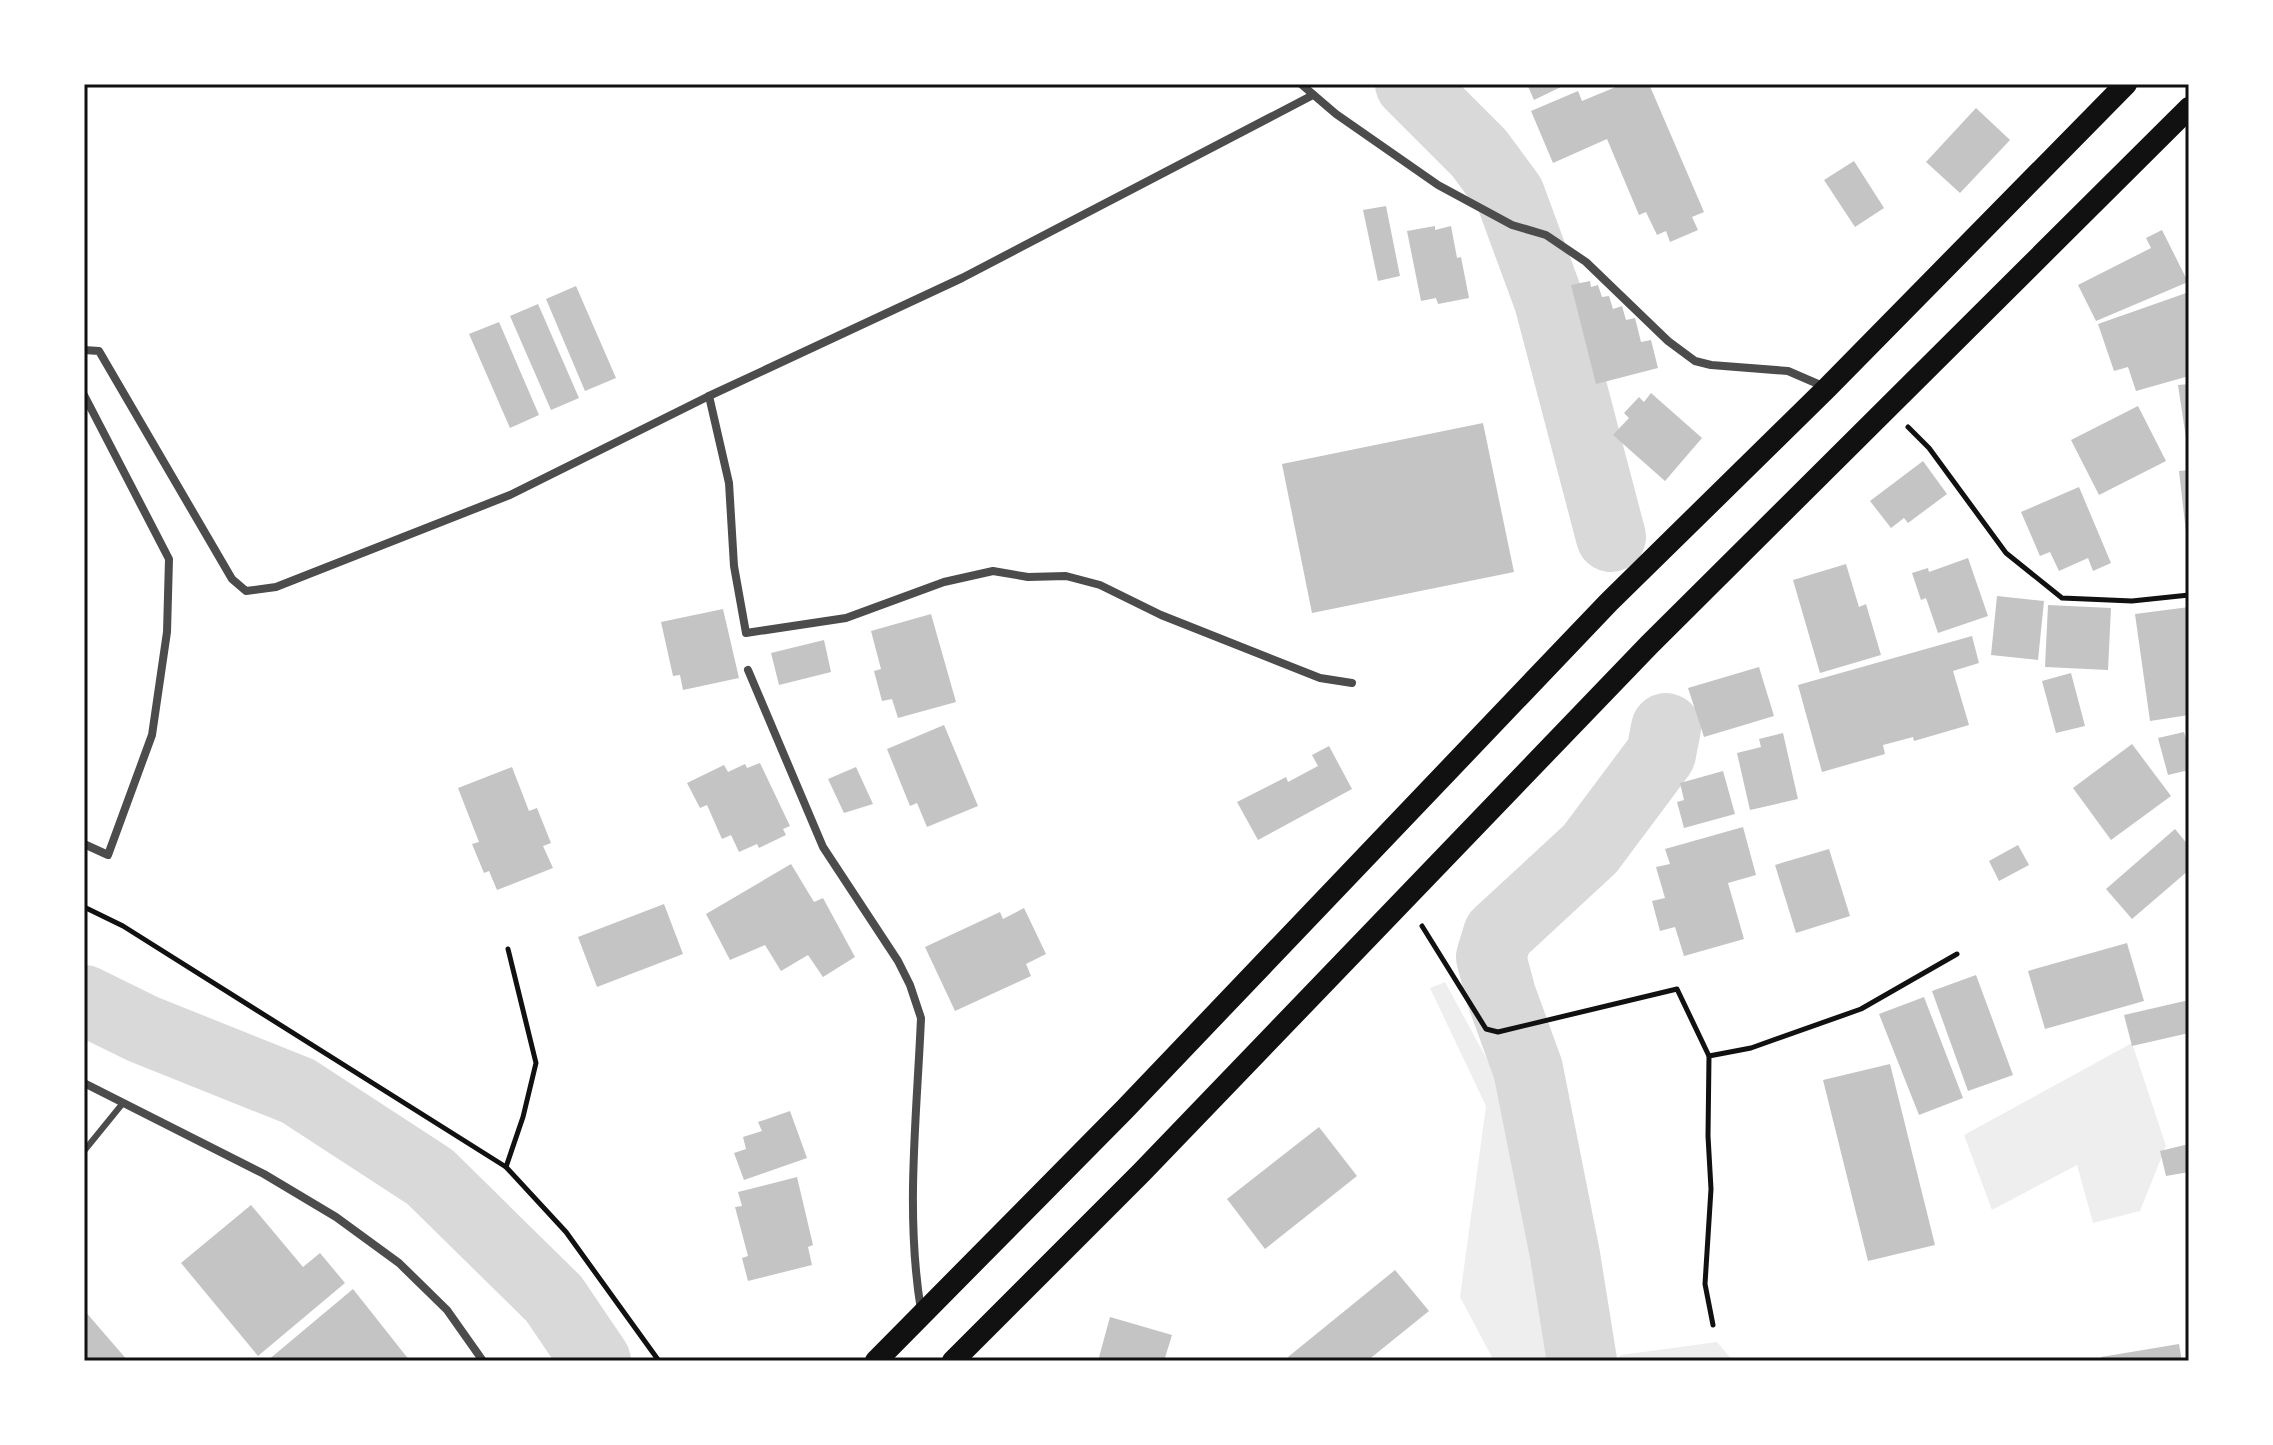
<svg xmlns="http://www.w3.org/2000/svg" width="2273" height="1445" viewBox="0 0 2273 1445" font-family="'Work Sans',sans-serif">
<style>
.green{fill:#eee}
.lines{fill:none;stroke-linecap:round;stroke-linejoin:round}
.river{stroke:#d9d9d9;stroke-width:70}
.building{fill:#c4c4c4}
.path{stroke:#111;stroke-width:5}
.service{stroke:#4c4c4c;stroke-width:6}
.minor{stroke:#4c4c4c;stroke-width:8}
.trunk{stroke:#111;stroke-width:22}
.neatline{fill:none;stroke:#111;stroke-width:3}
</style>
<rect width="100%" height="100%" fill="#fff"/>
<g class="green">
<path d="M 1445,982 L 1489,1063 L 1524,1102 L 1564,1361 L 1494,1361 L 1460,1297 L 1486,1106 L 1430,988 Z"/>
<path d="M 2132,1043 L 2166,1146 L 2140,1211 L 2093,1223 L 2077,1165 L 1992,1210 L 1964,1135 Z"/>
<path d="M 1717,1342 L 1733,1361 L 1616,1361 L 1621,1355 Z"/>
</g>
<g class="lines">
<g class="river">
<path d="M 1410,84 L 1479,153 L 1510,195 L 1549,301 L 1611,537"/>
<path d="M 84,1000 L 143,1029 L 298,1091 L 430,1177 L 554,1299 L 596,1361"/>
<path d="M 1582,1361 L 1565,1255 L 1528,1069 L 1501,995 L 1491,957 L 1498,934 L 1590,849 L 1661,754 L 1666,728"/>
</g>
</g>
<g class="building">
<path d="M 1527,84 L 1567,84 L 1534,100 Z"/>
<path d="M 1623,84 L 1649,84 L 1704,212 L 1692,217 L 1698,230 L 1670,242 L 1666,231 L 1657,235 L 1646,212 L 1639,215 L 1607,139 L 1553,163 L 1531,111 L 1578,91 L 1582,101 Z"/>
<path d="M 1976,108 L 2010,140 L 1960,193 L 1926,162 Z"/>
<path d="M 1854,161 L 1884,208 L 1855,227 L 1824,180 Z"/>
<path d="M 1386,206 L 1400,276 L 1378,281 L 1363,210 Z"/>
<path d="M 1435,226 L 1435,230 L 1451,226 L 1457,258 L 1461,257 L 1469,298 L 1438,304 L 1436,298 L 1421,301 L 1407,231 Z"/>
<path d="M 2162,230 L 2188,282 L 2096,321 L 2078,285 L 2151,248 L 2146,238 Z"/>
<path d="M 1590,281 L 1591,287 L 1598,285 L 1602,297 L 1609,296 L 1613,309 L 1622,306 L 1626,320 L 1635,318 L 1641,342 L 1651,340 L 1658,368 L 1596,384 L 1571,285 Z"/>
<path d="M 576,286 L 616,378 L 585,391 L 546,299 Z"/>
<path d="M 2189,292 L 2189,376 L 2136,391 L 2128,367 L 2114,371 L 2098,324 Z"/>
<path d="M 538,304 L 579,398 L 551,410 L 510,316 Z"/>
<path d="M 499,322 L 539,415 L 510,428 L 469,334 Z"/>
<path d="M 2189,384 L 2189,438 L 2186,438 L 2178,385 Z"/>
<path d="M 1651,393 L 1702,438 L 1665,481 L 1613,435 L 1629,418 L 1624,413 L 1639,397 L 1644,402 Z"/>
<path d="M 2138,406 L 2166,461 L 2099,495 L 2071,440 Z"/>
<path d="M 1483,423 L 1514,572 L 1312,613 L 1282,464 Z"/>
<path d="M 1923,461 L 1947,494 L 1908,523 L 1904,518 L 1891,528 L 1870,501 Z"/>
<path d="M 2189,470 L 2189,541 L 2187,541 L 2179,471 Z"/>
<path d="M 2079,487 L 2111,563 L 2093,571 L 2088,558 L 2059,571 L 2050,552 L 2040,556 L 2021,512 Z"/>
<path d="M 1968,558 L 1988,616 L 1938,633 L 1926,598 L 1921,600 L 1912,573 L 1928,568 L 1929,572 Z"/>
<path d="M 1846,564 L 1859,607 L 1866,604 L 1881,655 L 1820,673 L 1793,580 Z"/>
<path d="M 1997,596 L 2044,601 L 2038,660 L 1991,655 Z"/>
<path d="M 2048,605 L 2111,608 L 2108,670 L 2045,667 Z"/>
<path d="M 2189,607 L 2189,715 L 2150,721 L 2135,614 Z"/>
<path d="M 723,609 L 739,678 L 683,690 L 680,675 L 673,676 L 661,622 Z"/>
<path d="M 931,614 L 956,702 L 898,718 L 892,699 L 882,701 L 874,671 L 881,669 L 871,631 Z"/>
<path d="M 1972,636 L 1979,663 L 1953,671 L 1969,725 L 1914,741 L 1913,737 L 1883,745 L 1885,754 L 1822,772 L 1798,685 Z"/>
<path d="M 824,640 L 831,672 L 779,685 L 771,653 Z"/>
<path d="M 1759,667 L 1774,716 L 1704,737 L 1688,688 Z"/>
<path d="M 2071,673 L 2085,726 L 2056,733 L 2042,681 Z"/>
<path d="M 944,725 L 978,806 L 927,827 L 917,803 L 910,806 L 887,749 Z"/>
<path d="M 2184,732 L 2189,750 L 2189,770 L 2168,775 L 2158,738 Z"/>
<path d="M 1783,733 L 1798,799 L 1750,810 L 1737,753 L 1761,747 L 1759,739 Z"/>
<path d="M 2132,744 L 2171,796 L 2111,840 L 2073,788 Z"/>
<path d="M 1329,746 L 1352,789 L 1258,840 L 1237,802 L 1286,777 L 1288,782 L 1318,766 L 1312,755 Z"/>
<path d="M 760,763 L 790,826 L 783,829 L 786,835 L 759,848 L 757,844 L 739,852 L 731,835 L 722,839 L 707,805 L 700,808 L 687,783 L 724,765 L 728,772 L 745,764 L 747,768 Z"/>
<path d="M 512,767 L 529,811 L 537,808 L 551,843 L 543,846 L 553,868 L 497,890 L 489,871 L 484,873 L 472,844 L 479,842 L 458,788 Z"/>
<path d="M 856,767 L 873,804 L 844,813 L 828,779 Z"/>
<path d="M 1723,771 L 1735,814 L 1684,828 L 1677,802 L 1684,800 L 1680,783 Z"/>
<path d="M 1743,827 L 1756,875 L 1728,883 L 1744,939 L 1684,956 L 1675,927 L 1660,931 L 1652,901 L 1665,898 L 1656,867 L 1670,864 L 1665,849 Z"/>
<path d="M 2175,829 L 2189,846 L 2189,870 L 2132,919 L 2106,889 Z"/>
<path d="M 2018,845 L 2029,865 L 1999,881 L 1989,861 Z"/>
<path d="M 1829,849 L 1850,916 L 1796,933 L 1775,865 Z"/>
<path d="M 791,864 L 814,902 L 823,898 L 855,957 L 823,977 L 808,955 L 781,971 L 765,945 L 730,960 L 706,914 Z"/>
<path d="M 664,904 L 683,954 L 597,987 L 578,937 Z"/>
<path d="M 1024,908 L 1046,954 L 1026,964 L 1031,976 L 955,1011 L 925,947 L 1000,912 L 1003,919 Z"/>
<path d="M 2127,943 L 2144,1001 L 2045,1029 L 2028,971 Z"/>
<path d="M 1976,975 L 2013,1075 L 1968,1091 L 1932,991 Z"/>
<path d="M 1924,997 L 1963,1098 L 1919,1115 L 1879,1014 Z"/>
<path d="M 2189,1000 L 2189,1033 L 2132,1046 L 2124,1015 Z"/>
<path d="M 1890,1064 L 1935,1245 L 1868,1261 L 1823,1080 Z"/>
<path d="M 790,1111 L 807,1158 L 744,1180 L 734,1153 L 746,1149 L 743,1137 L 762,1131 L 758,1122 Z"/>
<path d="M 1319,1127 L 1357,1176 L 1265,1249 L 1227,1199 Z"/>
<path d="M 2189,1144 L 2189,1172 L 2166,1176 L 2160,1151 Z"/>
<path d="M 797,1177 L 813,1245 L 808,1247 L 812,1265 L 748,1281 L 742,1258 L 748,1256 L 735,1207 L 742,1206 L 738,1192 Z"/>
<path d="M 251,1205 L 303,1267 L 320,1253 L 345,1283 L 258,1356 L 181,1263 Z"/>
<path d="M 1395,1270 L 1429,1311 L 1367,1361 L 1291,1361 L 1288,1357 Z"/>
<path d="M 353,1289 L 410,1361 L 267,1361 Z"/>
<path d="M 84,1310 L 128,1361 L 84,1361 Z"/>
<path d="M 1110,1317 L 1172,1335 L 1164,1361 L 1098,1361 Z"/>
<path d="M 2179,1344 L 2182,1361 L 2102,1361 L 2101,1357 Z"/>
</g>
<g class="lines">
<g class="path">
<path d="M 1908,427 L 1929,448 L 2006,553 L 2062,598 L 2132,601 L 2189,595"/>
<path d="M 84,907 L 123,926 L 506,1167 L 566,1232 L 659,1361"/>
<path d="M 1422,926 L 1486,1029 L 1498,1032 L 1677,989 L 1709,1056"/>
<path d="M 506,1167 L 523,1117 L 536,1063 L 508,949"/>
<path d="M 1713,1325 L 1705,1284 L 1711,1189 L 1708,1136 L 1709,1056 L 1751,1048 L 1861,1009 L 1957,954"/>
</g>
<path class="service" d="M 84,1151 L 123,1103"/>
<g class="minor">
<path d="M 1301,84 L 1336,114 L 1438,185 L 1512,225 L 1546,235 L 1586,262 L 1668,341 L 1695,361 L 1711,365 L 1788,371 L 1825,387"/>
<path d="M 84,350 L 99,351 L 232,579 L 246,591 L 276,587 L 510,495 L 709,396 L 962,278 L 1313,95"/>
<path d="M 84,395 L 169,559 L 167,632 L 152,735 L 108,855 L 84,844"/>
<path d="M 709,396 L 729,483 L 734,566 L 746,633 L 846,618 L 944,582 L 993,571 L 1028,577 L 1066,576 L 1100,585 L 1161,615 L 1320,678 L 1352,683"/>
<path d="M 748,670 L 823,847 L 898,961 L 910,985 L 921,1018 C 917,1114 905,1214 921,1310"/>
<path d="M 84,1083 L 264,1174 L 336,1217 L 399,1263 L 447,1310 L 483,1361"/>
</g>
<g class="trunk">
<path d="M 876,1361 L 1125,1109 L 1609,602 L 1827,388 L 2126,84"/>
<path d="M 953,1361 L 1141,1173 L 1649,645 L 2189,108"/>
</g>
</g>
<rect width="2273" height="1445" fill="none" stroke="#ffffff" stroke-width="172"/>
<rect x="86" y="86" width="2101" height="1273" class="neatline"/>
</svg>
